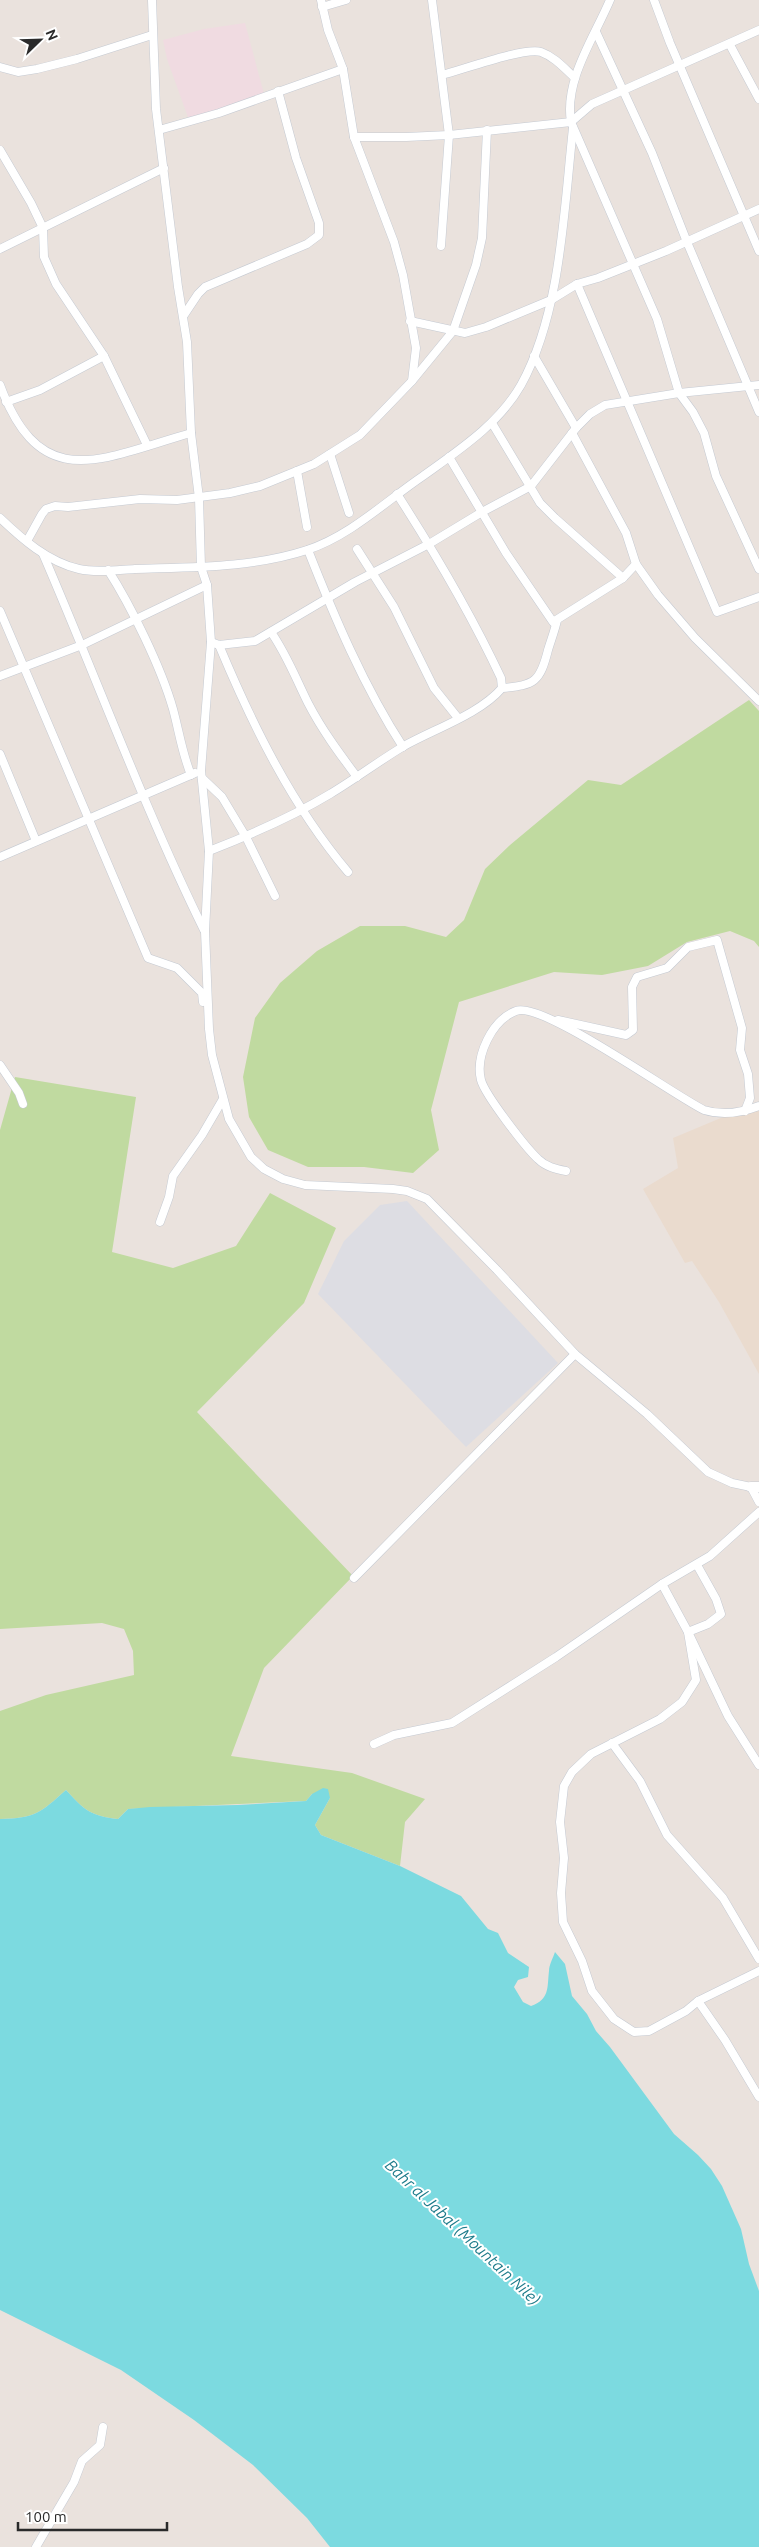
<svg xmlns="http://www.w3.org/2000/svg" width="759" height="2547" viewBox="0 0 759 2547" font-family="Ubuntu,sans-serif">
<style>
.industrial{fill:#dddde3}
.education{fill:#eadbce}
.medical{fill:#f0dbe1}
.green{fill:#c0daa0}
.water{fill:#7cdae0}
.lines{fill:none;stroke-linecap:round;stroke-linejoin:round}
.minor-casing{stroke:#c5cad2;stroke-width:9}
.tertiary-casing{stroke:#c5cad2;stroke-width:11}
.minor{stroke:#fff;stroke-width:8}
.tertiary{stroke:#fff;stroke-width:10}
.labels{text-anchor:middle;stroke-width:4;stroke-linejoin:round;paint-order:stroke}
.water-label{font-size:16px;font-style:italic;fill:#1d7b8a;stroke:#fff}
</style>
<rect width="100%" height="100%" fill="#eae2dd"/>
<path class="industrial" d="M 407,1201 L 558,1363 L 466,1447 L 318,1294 L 344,1241 L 380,1205 Z"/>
<path class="education" d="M 759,1102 L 759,1374 L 719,1302 L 692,1261 L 685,1263 L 643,1189 L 678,1168 L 673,1138 Z"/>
<path class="medical" d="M 245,23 L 264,94 L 189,120 L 167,59 L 163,40 L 204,29 Z"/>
<g class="green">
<path d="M 749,700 L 759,711 L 759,947 L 754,941 L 730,931 L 687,942 L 648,966 L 602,975 L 554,972 L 459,1002 L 431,1110 L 439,1150 L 413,1173 L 364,1167 L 308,1167 L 268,1150 L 249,1117 L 243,1077 L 255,1018 L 280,983 L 317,951 L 360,926 L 405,926 L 446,937 L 464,920 L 485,869 L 510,845 L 588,780 L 621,785 Z"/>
<path d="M 15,1077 L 136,1097 L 112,1252 L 173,1268 L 236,1246 L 270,1193 L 336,1228 L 304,1303 L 197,1412 L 353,1576 L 264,1668 L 231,1756 L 352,1773 L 425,1799 L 405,1822 L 400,1866 L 321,1835 L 315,1825 L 330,1798 L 312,1794 L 306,1801 L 128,1809 L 118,1819 C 91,1816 84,1810 66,1790 C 40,1813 36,1818 0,1819 L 0,1711 L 46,1695 L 134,1675 L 133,1651 L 124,1629 L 102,1623 L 0,1629 L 0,1130 Z"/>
</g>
<path class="water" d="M 323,1788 L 328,1789 L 330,1798 L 315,1825 L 321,1835 L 400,1866 L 461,1896 L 488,1929 L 498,1933 L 508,1953 L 529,1967 L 528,1977 L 518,1980 L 514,1987 L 523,2002 L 531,2006 C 550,1999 547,1988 549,1971 C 549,1965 553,1958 555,1952 L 565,1964 L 572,1996 L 587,2014 L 596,2031 L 610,2047 L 674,2134 L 698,2155 L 711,2169 L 722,2186 L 741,2229 L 749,2264 L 759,2291 L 759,2547 L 330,2547 L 307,2518 L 253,2465 L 194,2420 L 121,2370 L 0,2310 L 0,1819 C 36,1818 40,1813 66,1790 C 84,1810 91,1816 118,1819 L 128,1809 L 150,1807 L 237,1805 L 306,1801 L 312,1794 Z"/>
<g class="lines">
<defs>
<g id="minor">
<path d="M 152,0 L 156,109 L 178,287 L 187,342 L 191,433 L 199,498 L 201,567 L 207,585 L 211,642 L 201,771 L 209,851 L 205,931 L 209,1029 L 212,1055 L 229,1119 L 251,1157 L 264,1169 L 283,1179 L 305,1185 L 393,1189 L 407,1191 L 427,1199 L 497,1270 L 575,1354 L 647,1414 L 708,1472 L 732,1483 L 751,1487 L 759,1502"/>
<path d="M 432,0 L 449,135 L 441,246"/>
<path d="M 610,0 C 594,38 564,80 571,122 L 657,319 L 679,393 L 693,412 L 704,433 L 716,476 L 759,569"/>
<path d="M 654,0 L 670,43 L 759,251"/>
<path d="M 322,7 L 346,0"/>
<path d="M 596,32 L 652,153 L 687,242 L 759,412"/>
<path d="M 730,45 L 759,99"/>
<path d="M 0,67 L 18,72 L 37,69 L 77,59 L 152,35"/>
<path d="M 442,75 C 462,70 524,47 541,52 C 555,57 565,69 575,78"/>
<path d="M 159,130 L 219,113 L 343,69"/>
<path d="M 354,137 L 406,137 L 449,135 L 571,122 L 592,104 L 759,30"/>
<path d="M 0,150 L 31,203 L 43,228 L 44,257 L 56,284 L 104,356 L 147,445"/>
<path d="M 0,249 L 164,168"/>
<path d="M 577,284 L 717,612 L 759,597"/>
<path d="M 184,315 L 198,294 L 205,287 L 307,244 L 319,235 L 319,223 L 296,158 L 278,91"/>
<path d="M 410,321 L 465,333 L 486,327 L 551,300 L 577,284 L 598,278 L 666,251 L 759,209"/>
<path d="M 534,356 L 576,428"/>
<path d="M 412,381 L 453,331 L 476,265 L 482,238 L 487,130"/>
<path d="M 0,385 C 41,496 102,458 191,433"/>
<path d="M 6,402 L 40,390 L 104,356"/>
<path d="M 492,423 L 540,503 L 555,518 L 623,578 L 636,564"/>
<path d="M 572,433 L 626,533 L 636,564 L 658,595 L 695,638 L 759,701"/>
<path d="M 330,454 L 349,513"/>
<path d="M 449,457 L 506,553 L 553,622 L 623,578"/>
<path d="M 297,471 L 307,527"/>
<path d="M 0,518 C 22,539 48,562 79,569 C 96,573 117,570 135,569 C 192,567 252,568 307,550 C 350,536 386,501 423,476 C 459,450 499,424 521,385 C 561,313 564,209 573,128"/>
<path d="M 27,541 L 42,514 L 46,509 L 55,506 L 68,507 L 140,499 L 177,500 L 230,493 L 260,486 L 314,464 L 360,435 L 412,381 L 416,348 L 403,275 L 394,242 L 354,137 L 343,69 L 328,30 L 321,0"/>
<path d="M 357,549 L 394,607 L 434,688 L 458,718"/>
<path d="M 308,550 C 334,616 364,687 403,747"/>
<path d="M 43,554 C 97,679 144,808 204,930"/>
<path d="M 108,570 C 131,606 161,667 173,709 C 179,731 182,753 191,775"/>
<path d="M 0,611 L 148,958 L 177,968 L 202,993 L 203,1002"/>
<path d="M 271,632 C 287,655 296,679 308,703 C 322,730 339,753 357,777"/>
<path d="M 211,642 L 219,645 L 255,641 L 355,582 L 429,544 L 482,512 L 531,486 L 576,428 L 590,414 L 605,405 L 679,393 L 759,385"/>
<path d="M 219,645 C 252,724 292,806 348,872"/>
<path d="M 0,676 L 82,645 L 207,585"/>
<path d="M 502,688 C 535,685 540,682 548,650 C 551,640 555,630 557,620"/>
<path d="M 0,754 L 36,841"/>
<path d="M 202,778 L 222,797 L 246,837 L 275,896"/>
<path d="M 209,851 C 250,835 292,817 330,794 C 355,779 379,761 404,746 C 434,729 480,714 502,688 L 501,678 C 471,614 435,553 397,494"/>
<path d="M 0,857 L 195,773"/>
<path d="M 558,1020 L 626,1035 L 633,1030 L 632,987 L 637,977 L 667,968 L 688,947 L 717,940 L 742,1028 L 740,1050 L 748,1074 L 750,1098 L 745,1111"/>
<path d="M 0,1065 L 19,1093 L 23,1104"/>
<path d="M 566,1171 C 556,1169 546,1167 538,1159 C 526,1148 485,1095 481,1080 C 475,1056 492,1020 516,1011 C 541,1000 673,1095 704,1110 C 723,1116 741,1113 759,1106"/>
<path d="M 160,1222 L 169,1197 L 173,1176 L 202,1135 L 223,1099"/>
<path d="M 697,1565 L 716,1599 L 721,1614 L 708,1624 L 688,1632 L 696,1680 L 682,1702 L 660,1719 L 591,1754 L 572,1772 L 564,1786 L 560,1822 L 564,1858 L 561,1893 L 563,1922 L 582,1961 L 592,1991 L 614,2019 L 634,2032 L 649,2031 L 686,2011 L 698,2001 L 759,1971"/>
<path d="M 354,1578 L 575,1354"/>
<path d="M 662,1584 L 688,1632 L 728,1716 L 759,1765"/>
<path d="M 612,1743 L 640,1781 L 667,1835 L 723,1898 L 759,1959"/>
<path d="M 374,1744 L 394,1735 L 452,1723 L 556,1657 L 662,1584 L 710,1556 L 759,1512"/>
<path d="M 698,2001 L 725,2040 L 759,2097"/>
<path d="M 36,2547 L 74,2482 L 82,2461 L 100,2445 L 103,2427"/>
</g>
<path id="tertiary" d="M 751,1487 L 759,1487"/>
</defs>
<use href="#minor" class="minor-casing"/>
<use href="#tertiary" class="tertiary-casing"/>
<use href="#minor" class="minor"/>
<use href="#tertiary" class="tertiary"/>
</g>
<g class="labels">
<g class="water-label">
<text transform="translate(463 2232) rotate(43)" y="6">Bahr al Jabal (Mountain Nile)</text>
</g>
</g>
<g transform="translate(40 40) rotate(67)" stroke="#ffffff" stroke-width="4" paint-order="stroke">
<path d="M0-4L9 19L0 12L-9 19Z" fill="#2a2a2a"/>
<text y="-8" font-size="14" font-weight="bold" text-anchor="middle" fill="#2a2a2a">N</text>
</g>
<path d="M18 2522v8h149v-8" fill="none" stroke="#2a2a2a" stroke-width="2.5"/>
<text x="25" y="2522" font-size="15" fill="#2a2a2a" stroke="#ffffff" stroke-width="4" paint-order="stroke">100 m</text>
</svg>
